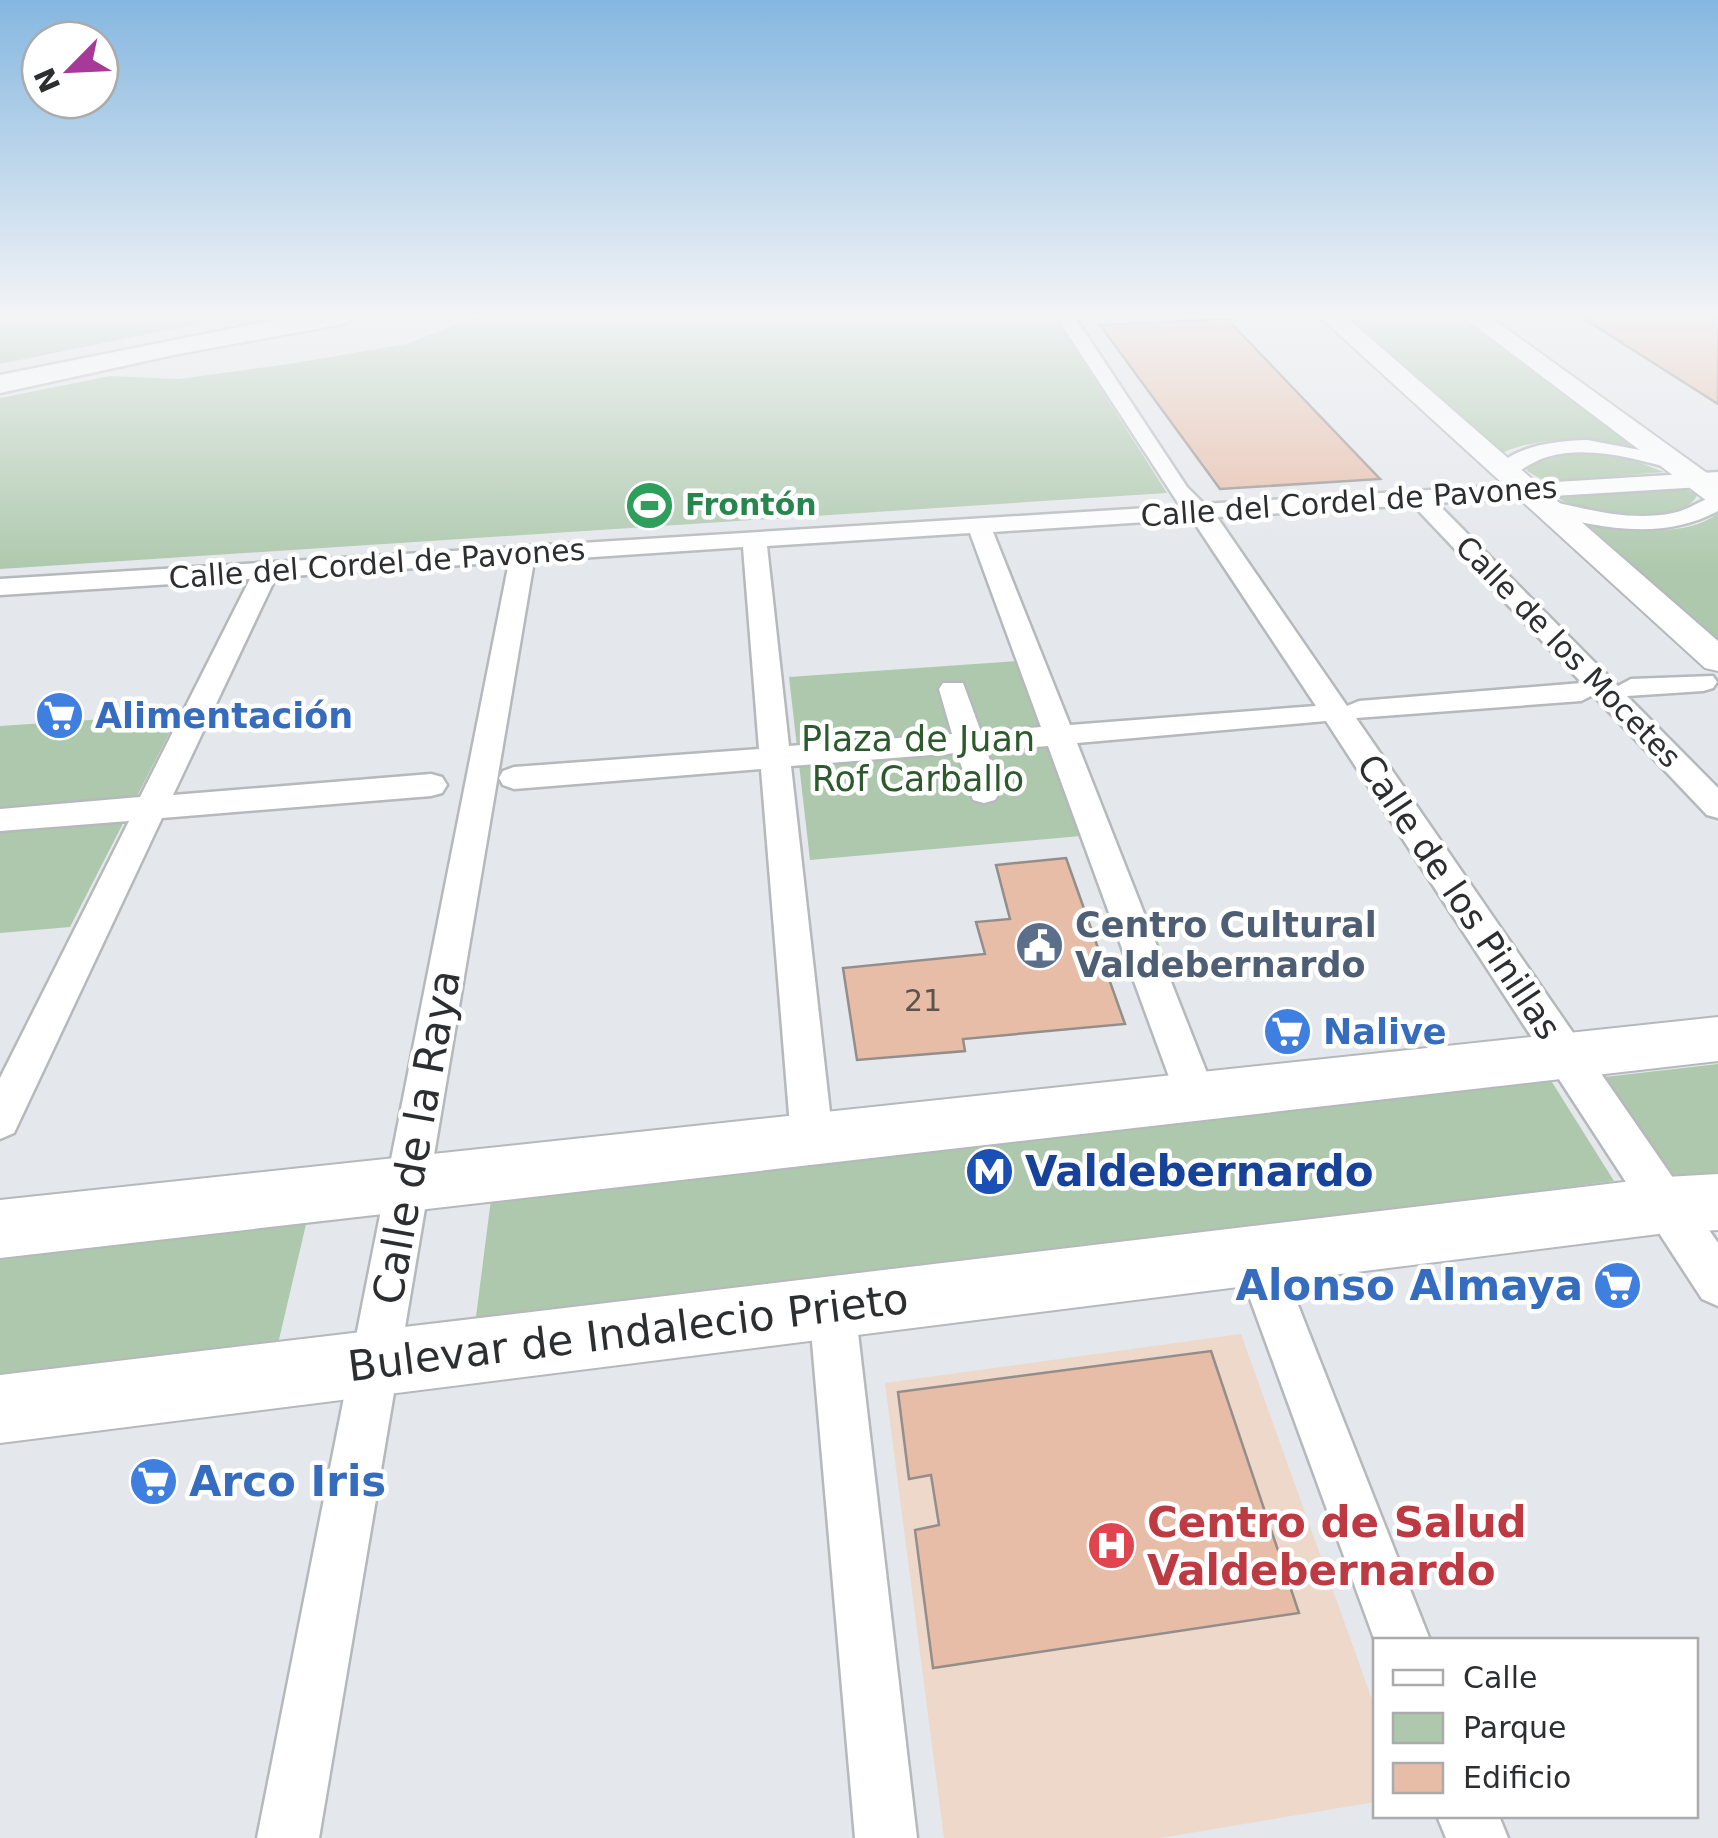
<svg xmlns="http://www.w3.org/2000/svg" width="1718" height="1838" viewBox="0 0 1718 1838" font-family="'DejaVu Sans',sans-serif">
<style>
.medical{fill:#edd8ca}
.green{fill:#adc8ac}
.building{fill:#e7bda7;stroke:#938e8c;stroke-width:2.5}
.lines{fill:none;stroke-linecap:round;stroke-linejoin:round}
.street-casing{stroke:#b5b9bc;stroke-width:5}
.secondary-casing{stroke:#b5b9bc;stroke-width:4}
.primary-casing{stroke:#b5b9bc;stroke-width:5}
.street{fill:#fff;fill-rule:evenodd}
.secondary{fill:#fff;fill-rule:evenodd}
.primary{fill:#fff;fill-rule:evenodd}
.labels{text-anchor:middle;stroke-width:9;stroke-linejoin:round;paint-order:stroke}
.far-street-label{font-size:30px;fill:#2d2e30;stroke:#fff}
.far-leisure-label{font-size:30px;font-weight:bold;fill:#27864d;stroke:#fff;text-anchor:start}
.number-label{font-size:30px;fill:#5c524e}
.shop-label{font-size:35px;font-weight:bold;fill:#366cbe;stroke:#fff;text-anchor:start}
.park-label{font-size:35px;fill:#2d5a2d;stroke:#fff}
.street-label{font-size:35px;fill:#2d2e30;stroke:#fff}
.service-label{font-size:35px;font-weight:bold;fill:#4e5e75;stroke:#fff;text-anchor:start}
.near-street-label{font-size:42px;fill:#2d2e30;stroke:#fff}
.near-transit-label{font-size:42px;font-weight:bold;fill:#164399;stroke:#fff;text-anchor:start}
.near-shop-label{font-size:42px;font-weight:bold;fill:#366cbe;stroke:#fff;text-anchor:end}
.near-health-label{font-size:42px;font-weight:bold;fill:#be3a42;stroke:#fff;text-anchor:start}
</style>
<rect width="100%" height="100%" fill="#e4e7eb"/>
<path class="medical" d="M 1241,1334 L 1375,1708 L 1375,1802 L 1160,1838 L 944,1838 L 885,1383 Z"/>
<g class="green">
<path d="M 0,316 L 236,316 L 0,364 Z"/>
<path d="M 480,316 L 1054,316 L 1167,493 L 0,569 L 0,398 L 110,376 L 179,379 L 289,364 L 406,344 Z"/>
<path d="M 1342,316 L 1463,316 L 1645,448 C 1597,440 1547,433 1502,453 Z"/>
<path d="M 1574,453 L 1627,458 L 1664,472 L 1546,482 L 1527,471 L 1528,464 Z"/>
<path d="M 1685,489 L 1698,494 C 1678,532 1588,517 1558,498 Z"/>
<path d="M 1718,513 L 1718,644 L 1579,521 C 1619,527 1684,541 1718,513 Z"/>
<path d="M 1019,661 L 1081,836 L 810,860 L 789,677 Z"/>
<path d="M 179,714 L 70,927 L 0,933 L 0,726 Z"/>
<path d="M 1718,1064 L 1718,1176 L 1675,1182 L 1605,1077 Z"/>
<path d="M 1550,1079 L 1614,1181 L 475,1325 L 491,1199 Z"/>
<path d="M 307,1220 L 277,1348 L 0,1381 L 0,1256 Z"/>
</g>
<g class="building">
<path d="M 1580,316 L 1718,316 L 1718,404 L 1630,348 Z"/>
<path d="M 1227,319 L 1274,368 L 1380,479 L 1220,489 L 1100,325 Z"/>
<path d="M 1066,858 L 1125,1024 L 963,1039 L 965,1051 L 857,1060 L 843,968 L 985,954 L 976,922 L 1010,919 L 996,865 Z"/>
<path d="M 1211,1351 L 1299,1613 L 933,1668 L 915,1530 L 939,1525 L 931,1475 L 909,1479 L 898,1392 Z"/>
</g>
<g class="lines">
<defs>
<g id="street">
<path d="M 1056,316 L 1074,316 L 1187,487 L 1204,504 L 1718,472 L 1718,486 L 1437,503 L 1618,686 L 1631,679 L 1713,676 L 1717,682 L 1713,688 L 1703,691 L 1627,696 L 1718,788 L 1718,818 L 1707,815 L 1593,695 L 1581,701 L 1356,718 L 1718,1243 L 1718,1306 L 1702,1299 L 1326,721 L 1077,743 L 1216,1096 L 1210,1109 L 1196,1114 L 1182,1109 L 1176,1096 L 1048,746 L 987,751 L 1000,792 L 995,800 L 984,803 L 973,800 L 957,753 L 791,766 L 833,1139 L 827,1153 L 812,1158 L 797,1153 L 791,1139 L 761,769 L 514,789 L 503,785 L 499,778 L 503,771 L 514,767 L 759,749 L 743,547 L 534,561 L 319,1838 L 257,1838 L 509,562 L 276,577 L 173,795 L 431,774 L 442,777 L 447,785 L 442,793 L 431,796 L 162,818 L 14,1133 L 0,1139 L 0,1078 L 129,821 L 0,831 L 0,809 L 140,797 L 250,579 L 0,595 L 0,579 L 1180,506 ZM 1413,505 L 1582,683 L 1359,701 L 1347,706 L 1217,517 ZM 1192,519 L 1316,706 L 1070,725 L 993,532 ZM 970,533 L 1041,727 L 981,732 L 963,683 L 943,683 L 939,689 L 952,734 L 789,746 L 767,546 Z"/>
<path d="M 1587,440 L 1682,458 L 1685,463 L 1674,469 C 1634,459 1589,445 1547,457 C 1532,461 1520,473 1504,477 L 1493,470 C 1516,445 1555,441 1587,440 Z"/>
<path d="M 1718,495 L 1718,511 C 1661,542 1596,527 1537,512 L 1534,507 L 1545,500 C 1586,509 1631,522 1673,513 C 1689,510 1702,499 1718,495 Z"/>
<path d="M 1256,1233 L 1272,1239 L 1430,1640 L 1376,1640 L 1376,1644 L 1234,1255 L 1240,1239 Z"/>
<path d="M 832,1284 L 848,1291 L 855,1307 L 917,1838 L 855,1838 L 809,1307 L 816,1291 Z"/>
<path d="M 1437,1816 L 1499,1816 L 1508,1838 L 1446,1838 Z"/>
</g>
<g id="secondary">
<path d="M 1319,316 L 1345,316 L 1718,641 L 1718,671 L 1705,668 Z"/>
<path d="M 1462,316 L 1489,316 L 1718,481 L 1718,504 L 1707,501 Z"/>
<path d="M 1718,1017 L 1718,1061 L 0,1258 L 0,1200 Z"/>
<path d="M 1718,1174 L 1718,1230 L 1666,1233 L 0,1443 L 0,1375 L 1666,1177 Z"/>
</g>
<path id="primary" d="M 295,316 L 356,316 L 343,324 L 178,354 L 0,393 L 0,375 Z"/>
</defs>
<use href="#street" class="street-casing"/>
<use href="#secondary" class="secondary-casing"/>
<use href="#primary" class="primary-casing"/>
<use href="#street" class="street"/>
<use href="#secondary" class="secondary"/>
<use href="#primary" class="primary"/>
</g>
<linearGradient id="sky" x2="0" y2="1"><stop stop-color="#85b7e0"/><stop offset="0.55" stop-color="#f3f4f6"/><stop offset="1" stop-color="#f3f4f6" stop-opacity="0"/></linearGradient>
<rect width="1718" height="573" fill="url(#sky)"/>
<defs>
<symbol id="stadium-disc" viewBox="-11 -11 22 22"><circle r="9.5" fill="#2e9e5b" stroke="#fff"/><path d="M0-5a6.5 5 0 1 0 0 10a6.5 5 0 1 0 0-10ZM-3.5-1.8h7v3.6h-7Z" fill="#fff"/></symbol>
<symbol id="supermarket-disc" viewBox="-11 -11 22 22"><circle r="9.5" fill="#3f7fe0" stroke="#fff"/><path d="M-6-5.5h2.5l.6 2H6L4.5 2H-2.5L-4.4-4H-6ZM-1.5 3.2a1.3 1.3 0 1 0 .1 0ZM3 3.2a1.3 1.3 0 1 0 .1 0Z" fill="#fff"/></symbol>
<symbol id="civic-disc" viewBox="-11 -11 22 22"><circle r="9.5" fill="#5c6f8a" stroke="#fff"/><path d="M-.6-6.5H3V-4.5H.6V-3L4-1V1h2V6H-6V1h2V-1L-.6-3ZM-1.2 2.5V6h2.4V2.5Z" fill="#fff"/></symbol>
<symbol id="metro-disc" viewBox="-11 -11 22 22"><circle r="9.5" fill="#1a4fb4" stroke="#fff"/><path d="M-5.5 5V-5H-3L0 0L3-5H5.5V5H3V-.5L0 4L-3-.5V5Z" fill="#fff"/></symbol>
<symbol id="hospital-disc" viewBox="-11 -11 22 22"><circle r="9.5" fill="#e0444e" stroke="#fff"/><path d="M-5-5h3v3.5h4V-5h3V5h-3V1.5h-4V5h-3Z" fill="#fff"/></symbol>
</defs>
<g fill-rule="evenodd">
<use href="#stadium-disc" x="622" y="478" width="55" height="55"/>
<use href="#supermarket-disc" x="32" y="688" width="55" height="55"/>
<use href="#civic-disc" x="1012" y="918" width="55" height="55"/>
<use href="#supermarket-disc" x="1260" y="1004" width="55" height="55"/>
<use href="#metro-disc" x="962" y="1144" width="55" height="55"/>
<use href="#supermarket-disc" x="1590" y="1258" width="55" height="55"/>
<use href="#supermarket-disc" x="126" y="1454" width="55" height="55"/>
<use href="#hospital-disc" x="1084" y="1518" width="55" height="55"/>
</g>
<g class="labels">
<g class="far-street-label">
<text transform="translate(1349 502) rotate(-4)" y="10">Calle del Cordel de Pavones</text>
<text transform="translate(377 564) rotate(-4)" y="10">Calle del Cordel de Pavones</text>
<text transform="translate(1568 652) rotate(46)" y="10">Calle de los Mocetes</text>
</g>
<g class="far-leisure-label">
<text x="685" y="515">Frontón</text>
</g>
<g class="number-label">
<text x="923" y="1011">21</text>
</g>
<g class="shop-label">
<text x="95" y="728">Alimentación</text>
<text x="1323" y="1044">Nalive</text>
</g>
<g class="park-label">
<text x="918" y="751">Plaza de Juan<tspan x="918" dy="40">Rof Carballo</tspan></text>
</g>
<g class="street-label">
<text transform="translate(1459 897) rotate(56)" y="12">Calle de los Pinillas</text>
</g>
<g class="service-label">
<text x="1075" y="937">Centro Cultural<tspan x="1075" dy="40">Valdebernardo</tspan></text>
</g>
<g class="near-street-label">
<text transform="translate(416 1137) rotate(-80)" y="15">Calle de la Raya</text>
<text transform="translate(628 1332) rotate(-7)" y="15">Bulevar de Indalecio Prieto</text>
</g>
<g class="near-transit-label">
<text x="1025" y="1186">Valdebernardo</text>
</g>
<g class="near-shop-label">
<text x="1583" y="1300">Alonso Almaya</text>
<text x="189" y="1496" text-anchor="start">Arco Iris</text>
</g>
<g class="near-health-label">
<text x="1147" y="1537">Centro de Salud<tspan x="1147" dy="48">Valdebernardo</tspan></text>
</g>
</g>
<rect x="1373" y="1638" width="325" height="180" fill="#ffffff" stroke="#ababac" stroke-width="2.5"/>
<rect x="1393" y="1670" width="50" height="15" fill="#ffffff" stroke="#ababac" stroke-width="2.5"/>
<text x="1463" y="1688" font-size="30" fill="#2d2e30">Calle</text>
<rect x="1393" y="1713" width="50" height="30" fill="#adc8ac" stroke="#ababac" stroke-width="2.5"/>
<text x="1463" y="1738" font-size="30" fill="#2d2e30">Parque</text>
<rect x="1393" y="1763" width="50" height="30" fill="#e7bda7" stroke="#ababac" stroke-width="2.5"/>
<text x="1463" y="1788" font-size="30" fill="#2d2e30">Edificio</text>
<g transform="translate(70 70) rotate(246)"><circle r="48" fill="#ffffff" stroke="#ababac" stroke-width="2.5"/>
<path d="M0-8L18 38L0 25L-18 38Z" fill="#a73a99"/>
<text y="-15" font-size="28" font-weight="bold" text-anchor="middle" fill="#2d2e30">N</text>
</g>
</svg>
